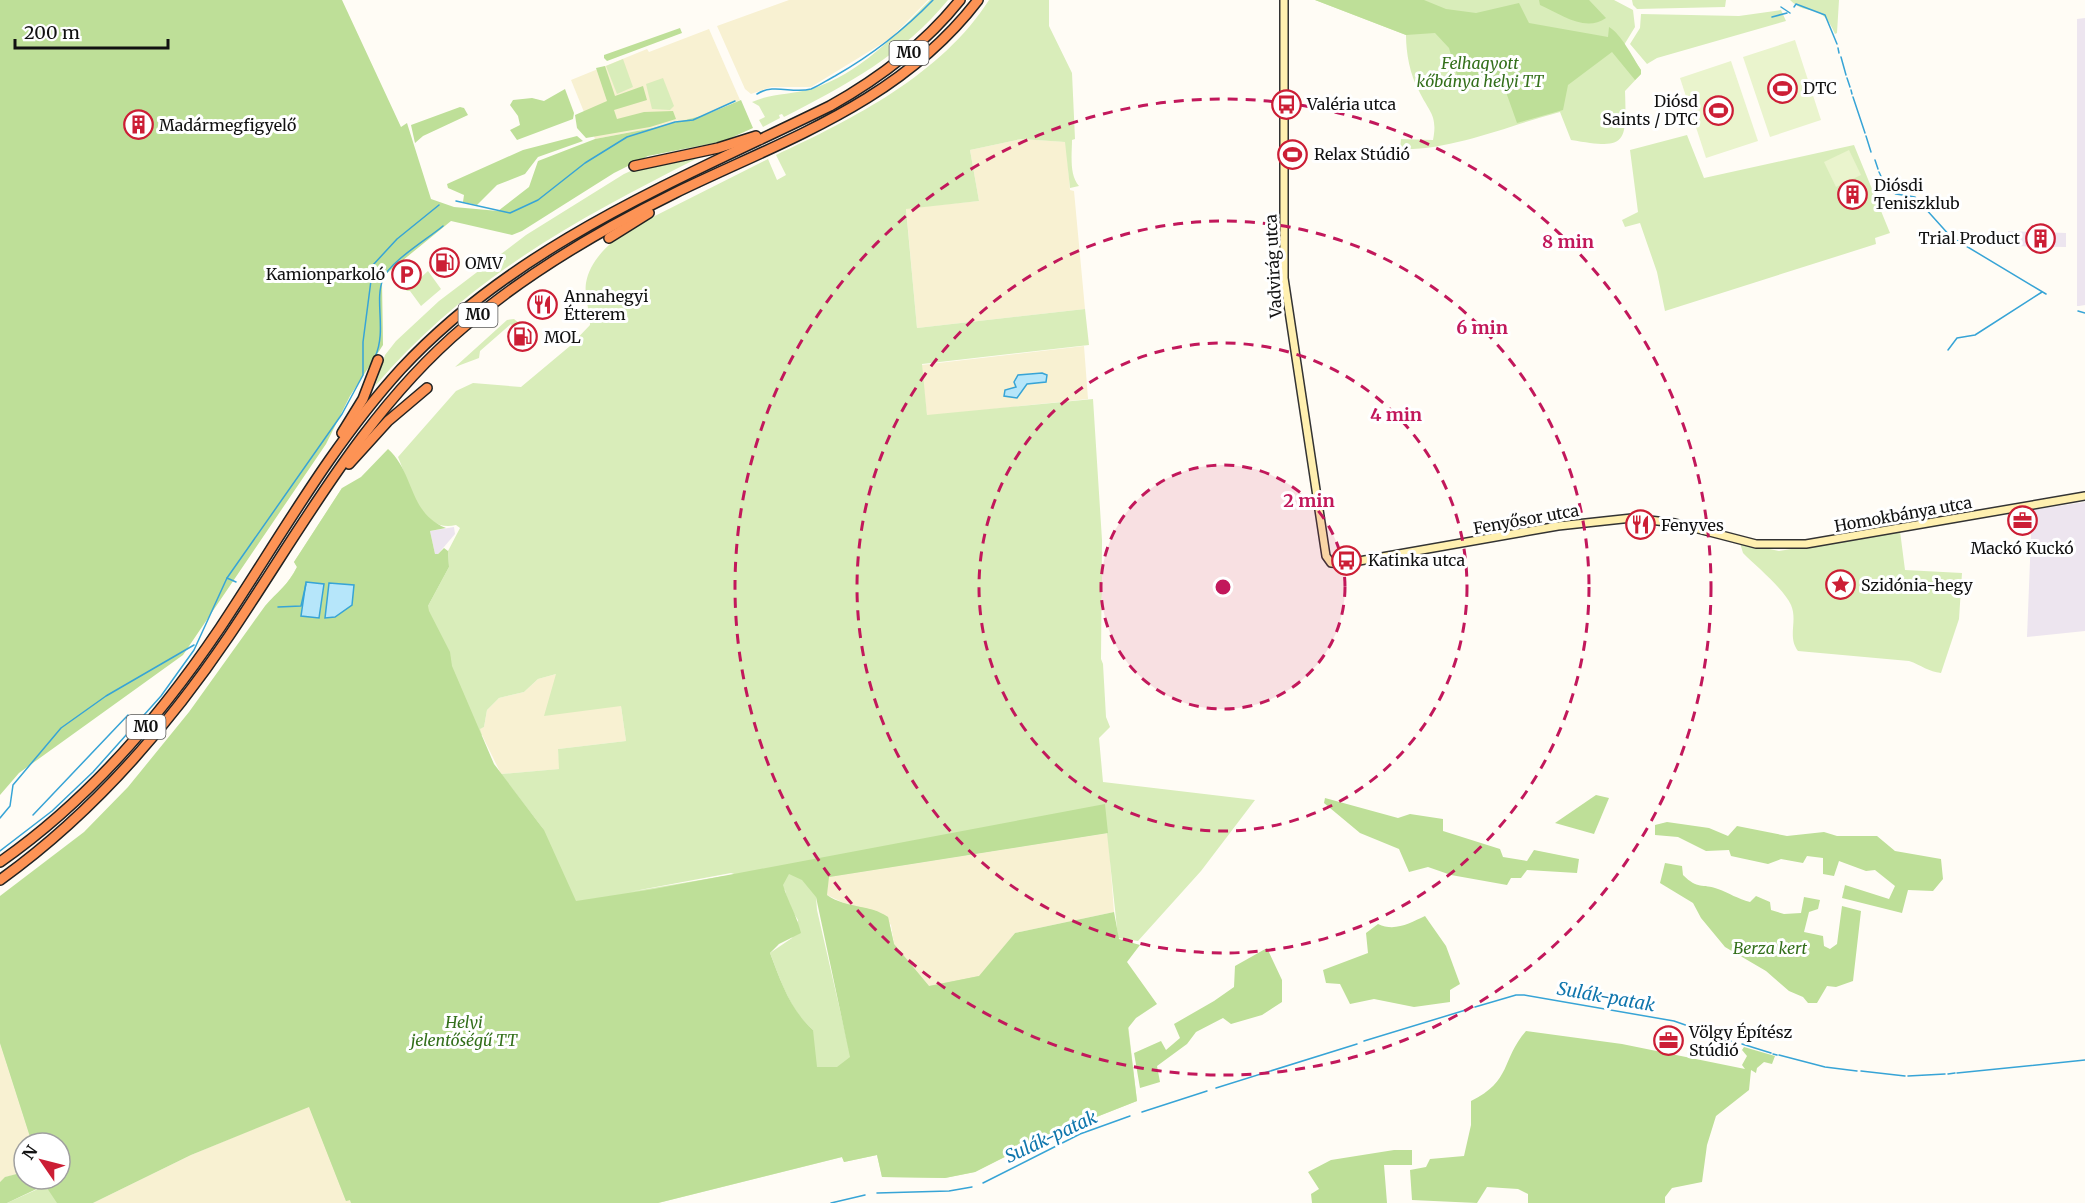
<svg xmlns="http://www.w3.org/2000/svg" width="2085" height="1203" viewBox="0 0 2085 1203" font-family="Merriweather,serif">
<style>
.industrial{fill:#ede5ef}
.farmland{fill:#f8f1d2}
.green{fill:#d9edba;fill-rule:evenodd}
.forest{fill:#bedf98;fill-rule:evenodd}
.pitch{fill:#eaf4cd}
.water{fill:#b6e6fa;stroke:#37a4d6;stroke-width:1.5}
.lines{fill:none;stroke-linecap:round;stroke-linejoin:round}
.stream{stroke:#37a4d6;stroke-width:1.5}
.secondary-casing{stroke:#333;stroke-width:10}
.highway-casing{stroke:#222;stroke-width:12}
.secondary{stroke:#fff0b0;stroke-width:7}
.highway{stroke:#fd9355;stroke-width:9}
.ring{fill:none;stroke:#c2185b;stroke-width:3;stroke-dasharray:10 8}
.labels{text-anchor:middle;stroke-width:6;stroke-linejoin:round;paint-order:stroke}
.shield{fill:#fff;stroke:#585858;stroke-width:1.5}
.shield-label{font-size:15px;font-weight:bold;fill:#111}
.park-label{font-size:16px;font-style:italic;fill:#336f1b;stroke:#fff}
.poi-label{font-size:16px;fill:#111;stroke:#fff;text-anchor:start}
.street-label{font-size:16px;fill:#111;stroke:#fff}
.water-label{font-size:18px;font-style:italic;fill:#1076ad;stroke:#fff}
.centre{fill:#c2185b;stroke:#fff;stroke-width:3}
.ring-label{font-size:18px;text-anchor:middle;font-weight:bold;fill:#c2185b;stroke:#fff;stroke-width:6;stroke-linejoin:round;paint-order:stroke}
</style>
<rect width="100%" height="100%" fill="#fffcf5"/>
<g class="industrial">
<path d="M 2085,18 L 2085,305 L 2079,306 L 2077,306 L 2077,19 Z"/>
<path d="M 2008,231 L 2066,233 L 2066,247 L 2008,246 Z"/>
<path d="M 2085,502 L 2085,631 L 2027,637 L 2032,510 Z"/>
<path d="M 454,527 L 455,534 L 438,554 L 435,554 L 430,531 Z"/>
</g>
<g class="farmland">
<path d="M 789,0 L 928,0 L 891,38 L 811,87 L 771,87 L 751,94 L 745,89 L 717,26 Z"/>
<path d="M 709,29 L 740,100 L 705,115 L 653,128 L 595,139 L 571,80 L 647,49 L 649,52 Z"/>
<path d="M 1021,139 L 1066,142 L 1070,190 L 1074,191 L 1085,309 L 917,328 L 906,208 L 979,201 L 970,150 Z"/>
<path d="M 1084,346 L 1088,399 L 927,416 L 921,365 Z"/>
<path d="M 556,674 L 621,706 L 626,741 L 558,749 L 560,769 L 501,774 L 479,729 L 484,727 L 487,710 L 499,698 L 524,692 L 538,679 Z"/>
<path d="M 1108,833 L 1114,912 L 1015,933 L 979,977 L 929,986 L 894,944 L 891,925 L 881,913 L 850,906 L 827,895 L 828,877 Z"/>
<path d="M 0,1043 L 32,1143 L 24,1143 L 24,1172 L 6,1177 L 0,1182 Z"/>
<path d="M 309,1106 L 346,1200 L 350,1199 L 351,1203 L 93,1203 L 191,1155 Z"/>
</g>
<g class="green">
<path d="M 930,0 L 948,0 C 904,54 845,86 784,117 L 782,114 L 779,115 L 780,118 L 763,127 L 759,120 L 765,117 L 759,106 L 752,102 C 771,93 791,95 811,89 C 860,74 895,35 930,0 Z"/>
<path d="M 989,0 L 1049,0 L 1049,26 L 1072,73 L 1075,139 L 1072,140 C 1072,154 1069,175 1079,186 L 1070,188 L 1065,142 L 1021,139 L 970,150 L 979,201 L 906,209 L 917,328 L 1085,309 L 1089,345 L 922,364 L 927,415 L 1093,399 L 1102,540 L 1101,659 L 1103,664 L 1106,717 L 1110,727 L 1099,738 L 1103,782 L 1255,800 L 1201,871 L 1138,941 L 1118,938 L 1137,1101 L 1038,1140 L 975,1172 L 945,1178 L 882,1177 L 877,1155 L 844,1162 L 842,1157 L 658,1203 L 351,1203 L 350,1200 L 346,1201 L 309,1106 L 59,1203 L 7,1203 L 60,1179 L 60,1143 L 32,1143 L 0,1043 L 495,773 L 544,830 L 501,774 L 559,769 L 558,749 L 626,741 L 621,706 L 544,716 L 556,674 L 538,679 L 524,692 L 499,698 L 487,710 L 484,727 L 480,729 L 482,735 L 95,839 L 238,654 L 293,574 L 297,567 L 294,562 L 342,488 L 428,606 L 449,567 L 448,551 L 460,528 L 456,525 C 420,534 409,482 398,457 L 456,391 L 473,383 L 521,387 L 570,346 L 590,325 C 590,312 584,295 586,283 C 590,259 611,242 629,229 L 768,159 L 777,180 L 786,175 L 776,155 C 853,119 942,74 989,0 ZM 1107,833 L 1118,938 L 979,976 L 929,986 L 894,944 L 888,917 L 873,910 L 838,902 L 851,1058 L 817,910 L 816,897 L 829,877 ZM 731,873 L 785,890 L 789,906 L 798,920 L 792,938 L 770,953 C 781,981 789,1009 813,1030 L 760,1077 L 734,952 L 724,876 L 629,892 Z"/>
<path d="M 1315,0 L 1614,0 L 1633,10 L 1635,27 L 1624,45 L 1641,70 L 1641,74 L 1625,91 C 1627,147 1625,149 1571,140 L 1560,112 C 1510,125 1451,151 1400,149 L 1401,139 L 1433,140 C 1438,115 1429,112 1419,91 C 1410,75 1406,53 1406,35 Z"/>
<path d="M 1632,0 L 1726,0 L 1725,7 L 1637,9 L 1633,5 Z"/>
<path d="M 1790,0 L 1839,0 L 1837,33 L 1835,34 C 1821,0 1808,18 1790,0 Z"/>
<path d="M 1781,10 L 1786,21 L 1657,58 L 1647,64 L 1630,44 L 1640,28 L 1641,14 L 1739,16 Z"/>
<path d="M 623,59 L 633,87 L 617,94 L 606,66 Z"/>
<path d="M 663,78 L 674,106 L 670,110 L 652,109 L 646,84 Z"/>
<path d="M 1687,135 L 1704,178 L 1854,145 L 1890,233 L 1875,238 L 1876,244 L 1665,311 L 1657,272 L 1640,223 L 1625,227 L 1622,220 L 1638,212 L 1630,150 Z"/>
<path d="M 698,158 C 573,221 468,278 375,386 L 385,355 L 396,341 L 439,301 L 526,235 L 624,174 L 646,164 Z"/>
<path d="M 428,271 L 441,289 L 421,306 L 410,291 L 406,291 Z"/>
<path d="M 514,319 L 519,323 L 513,328 L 511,324 L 480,351 L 479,358 L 455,367 L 507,320 Z"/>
<path d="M 1900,531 L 1905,570 L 1962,573 L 1959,619 L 1941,673 C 1929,672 1921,665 1909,661 L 1798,651 C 1787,637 1798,621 1791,605 C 1784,589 1756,566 1743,553 L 1740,543 L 1779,551 Z"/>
</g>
<g class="forest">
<path d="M 0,0 L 342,0 L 401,127 L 407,123 L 431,199 L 454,207 L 498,211 L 529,187 L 538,161 L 595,139 L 653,128 L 705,115 L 741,100 L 753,128 L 724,141 L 648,156 L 614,173 L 522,231 L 512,235 L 451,221 L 386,274 L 382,282 L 383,345 L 350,396 L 326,444 L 183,655 L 19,773 L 0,795 Z"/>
<path d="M 1315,0 L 1424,0 L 1446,9 L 1476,13 L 1519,3 L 1529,23 L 1608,37 L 1609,27 C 1621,34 1632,56 1641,70 L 1641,74 L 1635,80 L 1612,52 L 1568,85 L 1563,110 L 1517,123 L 1501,78 L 1467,81 L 1458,79 L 1449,48 L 1435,33 L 1406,35 Z"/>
<path d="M 1539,0 L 1589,0 L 1606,18 C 1585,33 1561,14 1540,5 Z"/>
<path d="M 680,28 L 682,33 L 607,61 L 604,58 L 604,55 Z"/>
<path d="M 605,66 L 615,96 L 643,86 L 647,100 L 614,110 L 617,119 L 644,112 L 673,111 L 676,119 L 650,127 L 586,138 L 577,128 L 575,115 L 607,101 L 596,68 Z"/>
<path d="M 565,89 L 574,113 L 573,119 L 517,140 L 510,130 L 520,125 L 518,116 L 510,105 L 513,100 L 532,98 L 544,101 Z"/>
<path d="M 460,107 L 464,108 L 468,115 L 423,136 L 415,143 L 411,125 Z"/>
<path d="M 577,136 L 583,141 L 538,157 L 525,174 L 497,185 L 477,205 L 463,202 L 464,195 L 448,188 L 447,184 L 523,150 Z"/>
<path d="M 388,449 C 415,473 408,513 446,528 L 430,531 L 435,554 L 438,554 L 444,548 L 448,551 L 449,567 L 428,606 L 429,611 L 450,652 L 452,666 L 494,764 L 544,830 L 576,901 L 654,889 L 1105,804 L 1108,833 L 829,877 L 827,895 C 847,909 870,904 888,917 L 894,944 L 929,986 L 979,976 L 1015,933 L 1114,912 L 1119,939 L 1140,945 L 1127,962 L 1157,1004 L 1136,1018 L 1128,1028 L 1137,1101 L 1038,1140 L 975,1172 L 945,1178 L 882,1177 L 877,1155 L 844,1162 L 842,1157 L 658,1203 L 351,1203 L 350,1200 L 346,1201 L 309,1107 L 191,1155 L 93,1203 L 57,1203 L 45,1185 L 7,1203 L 0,1203 L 0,1182 L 5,1177 L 24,1172 L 24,1179 L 60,1179 L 60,1143 L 32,1143 L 0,1043 L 0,896 L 84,832 L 128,787 L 189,712 L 265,606 C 276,593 289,584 297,567 L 294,562 L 342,488 L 361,477 ZM 789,874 L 802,880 L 816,897 L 850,1057 L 837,1067 L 817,1067 L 813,1030 C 790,1009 781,982 770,953 L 779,944 L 801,933 C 797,916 788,902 783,885 Z"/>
<path d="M 1596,795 L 1609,798 L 1594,834 L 1555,823 Z"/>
<path d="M 1325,798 L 1398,818 L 1410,814 L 1443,819 L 1443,831 L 1500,849 L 1503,857 L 1527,861 L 1534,850 L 1579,859 L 1577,873 L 1527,870 L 1521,878 L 1511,878 L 1507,885 L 1451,875 L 1428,867 L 1409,872 L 1399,849 L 1360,833 L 1324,803 Z"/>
<path d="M 1667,822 L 1709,828 L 1728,836 L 1737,826 L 1787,836 L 1824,832 L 1837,836 L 1877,836 L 1895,851 L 1941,859 L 1943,879 L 1933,891 L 1908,890 L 1902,913 L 1842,898 L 1845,885 L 1889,899 L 1895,886 L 1875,870 L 1866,871 L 1839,861 L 1834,876 L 1823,874 L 1823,858 L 1807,856 L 1803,863 L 1781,859 L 1768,864 L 1731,856 L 1729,850 L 1706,851 L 1678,837 L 1655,835 L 1655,825 Z"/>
<path d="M 1665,863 L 1682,866 L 1683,875 C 1698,890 1702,883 1718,889 C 1729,893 1738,899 1750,902 L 1756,896 L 1770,902 L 1771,910 L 1784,914 L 1801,913 L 1804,897 L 1820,900 L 1818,909 L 1809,912 L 1804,932 L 1823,936 L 1824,946 L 1830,949 L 1837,944 L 1842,906 L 1861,911 L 1853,981 L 1836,987 L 1827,986 L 1817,1003 L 1808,1003 L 1803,997 L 1789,991 L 1766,971 L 1725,947 L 1701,918 L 1693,903 L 1660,883 Z"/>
<path d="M 1425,916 L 1446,946 L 1460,984 L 1450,990 L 1450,1002 L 1414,1007 L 1374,999 L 1350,1004 L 1340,984 L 1326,983 L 1323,970 L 1368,953 L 1366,933 L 1378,924 C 1395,932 1410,923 1425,916 Z"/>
<path d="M 1267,948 L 1282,980 L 1282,1002 L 1262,1015 L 1231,1024 L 1223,1018 L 1196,1032 L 1187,1044 L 1157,1066 L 1160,1082 L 1140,1088 L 1134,1053 L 1161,1041 L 1166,1050 L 1180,1038 L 1174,1024 L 1214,1001 L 1234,987 L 1235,966 Z"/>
<path d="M 1526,1031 L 1622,1044 L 1745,1069 L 1742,1065 L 1747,1056 L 1742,1050 L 1744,1047 L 1775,1056 L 1772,1064 L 1764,1062 L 1757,1068 L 1756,1073 L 1751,1070 L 1749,1090 L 1716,1116 L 1707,1145 L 1702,1182 L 1672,1188 L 1665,1197 L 1665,1203 L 1528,1203 L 1528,1194 L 1518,1189 L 1487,1187 L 1477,1203 L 1412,1200 L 1410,1170 L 1426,1167 L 1430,1159 L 1464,1156 L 1471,1125 L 1471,1101 C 1512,1081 1501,1060 1526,1031 Z"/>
<path d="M 1394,1150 L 1412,1150 L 1412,1165 L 1384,1165 L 1387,1203 L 1312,1203 L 1311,1194 L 1319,1189 L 1308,1172 L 1331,1160 Z"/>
</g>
<g class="pitch">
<path d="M 1795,40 L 1821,120 L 1770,137 L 1743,57 Z"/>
<path d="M 1731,61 L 1758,141 L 1706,158 L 1680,78 Z"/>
<path d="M 1849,150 L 1861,175 L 1836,187 L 1824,162 Z"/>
</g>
<g class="water">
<path d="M 1042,373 L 1047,375 L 1046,382 L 1027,384 L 1017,398 L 1004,396 L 1005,390 L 1016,387 L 1014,382 L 1018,375 Z"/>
<path d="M 306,582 L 324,584 L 319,618 L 301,616 Z"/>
<path d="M 329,583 L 354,585 L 352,605 L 335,617 L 325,618 Z"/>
</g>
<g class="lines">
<g class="stream">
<path d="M 1781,7 L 1790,13"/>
<path d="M 1794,7 L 1796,4 L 1825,15 L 1837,44"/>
<path d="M 1772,17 L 1787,13"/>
<path d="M 1838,48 L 1839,53"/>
<path d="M 1841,57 L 1846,75"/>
<path d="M 1847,78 L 1850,87"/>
<path d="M 1851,90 L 1852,94"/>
<path d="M 757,94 C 774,83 792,94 811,89 C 819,86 827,80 835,76 C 872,55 904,30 933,0"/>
<path d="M 1853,97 L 1865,133"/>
<path d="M 1866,136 L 1871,152"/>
<path d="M 1875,160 L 1878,169"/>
<path d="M 1879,172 L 1887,189 L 1896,194 L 1915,197 L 1951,237 L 2046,294"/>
<path d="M 456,201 L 510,213 L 538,200 L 585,163 L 627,137 L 675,122 L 693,120 L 735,101"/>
<path d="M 2078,311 L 2085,313"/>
<path d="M 1948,350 L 1957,338 L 1975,335 L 2042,292"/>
<path d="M 375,357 C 387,331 374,301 383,279 C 389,262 429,238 443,226"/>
<path d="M 227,578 L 342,414 L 363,375 L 363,342 L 373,265 L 397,239 L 439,205"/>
<path d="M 278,607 L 301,606 L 306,584"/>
<path d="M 33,815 L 128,715"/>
<path d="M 0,818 L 10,806 L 13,785 L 61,728 L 106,696 L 194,645"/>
<path d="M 0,851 L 52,811 L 93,772 L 161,696 L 194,650 L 227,578 L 236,582"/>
<path d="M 1475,1007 L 1516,995 L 1524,995 L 1674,1021 L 1731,1041"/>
<path d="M 1364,1041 L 1469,1009"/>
<path d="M 1742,1044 L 1771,1053"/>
<path d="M 1773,1054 L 1777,1055"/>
<path d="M 1779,1055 L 1825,1067 L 1857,1071"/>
<path d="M 1861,1071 L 1905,1076"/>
<path d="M 1957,1073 L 2085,1060"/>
<path d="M 1948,1074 L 1955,1073"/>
<path d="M 1908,1076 L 1945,1074"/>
<path d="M 1216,1088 L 1357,1044"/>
<path d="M 1142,1112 L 1207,1091"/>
<path d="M 983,1183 L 1080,1134 L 1130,1116"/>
<path d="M 877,1193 L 949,1191 L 972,1187"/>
<path d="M 831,1203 L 865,1195"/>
</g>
<defs>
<path id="secondary" d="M 1284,0 L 1284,278 L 1326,556 L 1331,563 L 1342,564 L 1558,526 L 1632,518 L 1675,523 L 1756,544 L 1806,544 L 2085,496"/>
<g id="highway">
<path d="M 634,166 L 718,148 L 756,136"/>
<path d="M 609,238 L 649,213"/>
<path d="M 342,433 L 363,399 L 378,360"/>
<path d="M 349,464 L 388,421 L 427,388"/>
<path d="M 0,862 C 89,800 160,717 220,628 C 278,541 330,447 401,369 C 518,243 679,180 830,106 C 880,78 924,45 960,0"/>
<path d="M 0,880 C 92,814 166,729 229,636 C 302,528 364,411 465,326 C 528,272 600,230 675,193 C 786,139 900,102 978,0"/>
</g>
</defs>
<use href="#secondary" class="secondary-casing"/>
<use href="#highway" class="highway-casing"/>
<use href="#secondary" class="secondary"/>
<use href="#highway" class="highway"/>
</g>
<circle cx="1223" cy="587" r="122" fill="#c2185b" fill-opacity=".12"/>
<g class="ring">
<circle cx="1223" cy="587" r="122"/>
<circle cx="1223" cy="587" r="244"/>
<circle cx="1223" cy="587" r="366"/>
<circle cx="1223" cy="587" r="488"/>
</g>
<defs>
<symbol id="stadium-ring" viewBox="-11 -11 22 22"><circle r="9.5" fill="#fff" stroke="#cc1e35" stroke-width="1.5"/><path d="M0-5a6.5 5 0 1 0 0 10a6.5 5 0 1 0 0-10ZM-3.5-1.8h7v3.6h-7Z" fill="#cc1e35"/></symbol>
<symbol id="bus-ring" viewBox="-11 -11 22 22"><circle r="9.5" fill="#fff" stroke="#cc1e35" stroke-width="1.5"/><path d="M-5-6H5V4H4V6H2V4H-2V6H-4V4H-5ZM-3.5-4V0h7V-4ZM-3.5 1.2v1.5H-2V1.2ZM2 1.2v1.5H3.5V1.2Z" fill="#cc1e35"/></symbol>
<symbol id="building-ring" viewBox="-11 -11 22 22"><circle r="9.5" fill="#fff" stroke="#cc1e35" stroke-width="1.5"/><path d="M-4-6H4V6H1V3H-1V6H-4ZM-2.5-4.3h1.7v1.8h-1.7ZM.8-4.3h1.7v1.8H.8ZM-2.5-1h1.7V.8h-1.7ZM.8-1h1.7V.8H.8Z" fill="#cc1e35"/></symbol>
<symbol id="fuel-ring" viewBox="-11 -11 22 22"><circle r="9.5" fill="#fff" stroke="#cc1e35" stroke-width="1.5"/><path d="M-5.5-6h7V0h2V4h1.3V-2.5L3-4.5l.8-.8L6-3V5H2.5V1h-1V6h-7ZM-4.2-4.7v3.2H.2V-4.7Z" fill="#cc1e35"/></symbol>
<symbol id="parking-ring" viewBox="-11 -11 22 22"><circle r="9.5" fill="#fff" stroke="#cc1e35" stroke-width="1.5"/><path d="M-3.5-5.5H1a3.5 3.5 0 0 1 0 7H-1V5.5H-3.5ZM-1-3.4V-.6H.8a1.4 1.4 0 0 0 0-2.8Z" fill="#cc1e35"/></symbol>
<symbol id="restaurant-ring" viewBox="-11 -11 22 22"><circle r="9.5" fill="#fff" stroke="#cc1e35" stroke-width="1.5"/><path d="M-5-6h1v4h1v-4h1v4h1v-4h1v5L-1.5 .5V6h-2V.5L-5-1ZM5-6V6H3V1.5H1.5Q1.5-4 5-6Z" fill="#cc1e35"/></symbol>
<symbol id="office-ring" viewBox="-11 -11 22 22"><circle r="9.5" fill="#fff" stroke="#cc1e35" stroke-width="1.5"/><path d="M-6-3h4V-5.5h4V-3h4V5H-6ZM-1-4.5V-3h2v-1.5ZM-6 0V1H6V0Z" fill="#cc1e35"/></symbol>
<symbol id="sight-ring" viewBox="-11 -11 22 22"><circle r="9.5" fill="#fff" stroke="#cc1e35" stroke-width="1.5"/><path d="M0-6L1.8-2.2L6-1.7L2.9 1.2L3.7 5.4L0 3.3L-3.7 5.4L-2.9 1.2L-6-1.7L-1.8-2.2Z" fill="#cc1e35"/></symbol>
</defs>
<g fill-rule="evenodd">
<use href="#stadium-ring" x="1766" y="72" width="33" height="33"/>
<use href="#bus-ring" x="1270" y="88" width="33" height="33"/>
<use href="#stadium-ring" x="1702" y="94" width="33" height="33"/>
<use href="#building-ring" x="122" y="108" width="33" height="33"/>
<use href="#stadium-ring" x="1276" y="138" width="33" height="33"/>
<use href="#building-ring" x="1836" y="178" width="33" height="33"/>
<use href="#building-ring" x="2024" y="222" width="33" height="33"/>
<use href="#fuel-ring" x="428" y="246" width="33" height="33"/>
<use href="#parking-ring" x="390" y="258" width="33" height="33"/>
<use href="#restaurant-ring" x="526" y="288" width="33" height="33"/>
<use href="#fuel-ring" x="506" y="320" width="33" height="33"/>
<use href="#office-ring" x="2006" y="504" width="33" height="33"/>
<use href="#restaurant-ring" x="1624" y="508" width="33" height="33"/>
<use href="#bus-ring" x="1330" y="544" width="33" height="33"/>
<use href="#sight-ring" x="1824" y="568" width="33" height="33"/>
<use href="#office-ring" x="1652" y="1024" width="33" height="33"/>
</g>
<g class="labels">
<g class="shield">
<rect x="889.5" y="41" width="39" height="24" rx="4.5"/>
<rect x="458.5" y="303" width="39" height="24" rx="4.5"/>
<rect x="126.5" y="715" width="39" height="24" rx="4.5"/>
</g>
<g class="shield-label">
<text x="909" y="58">M0</text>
<text x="478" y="320">M0</text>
<text x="146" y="732">M0</text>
</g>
<g class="park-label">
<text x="1480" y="69">Felhagyott<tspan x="1480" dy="18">kőbánya helyi TT</tspan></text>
<text x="1770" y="954">Berza kert</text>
<text x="464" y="1028">Helyi<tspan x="464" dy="18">jelentőségű TT</tspan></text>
</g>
<g class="poi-label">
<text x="1803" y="94">DTC</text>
<text x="1698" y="107" text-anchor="end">Diósd<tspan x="1698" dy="18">Saints / DTC</tspan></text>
<text x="1307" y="110">Valéria utca</text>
<text x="159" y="131">Madármegfigyelő</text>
<text x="1314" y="160">Relax Stúdió</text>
<text x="1874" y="191">Diósdi<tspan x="1874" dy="18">Teniszklub</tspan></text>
<text x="2020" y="244" text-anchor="end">Trial Product</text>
<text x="465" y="269">OMV</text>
<text x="385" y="280" text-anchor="end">Kamionparkoló</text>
<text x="564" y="302">Annahegyi<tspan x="564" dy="18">Étterem</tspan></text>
<text x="544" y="343">MOL</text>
<text x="1661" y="531">Fenyves</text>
<text x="2022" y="554" text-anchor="middle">Mackó Kuckó</text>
<text x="1368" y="566">Katinka utca</text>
<text x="1861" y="591">Szidónia-hegy</text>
<text x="1689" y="1038">Völgy Építész<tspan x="1689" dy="18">Stúdió</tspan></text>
</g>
<g class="street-label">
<text transform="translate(1273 266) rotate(-93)" y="6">Vadvirág utca</text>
<text transform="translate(1903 514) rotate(-10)" y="6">Homokbánya utca</text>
<text transform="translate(1526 519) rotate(-10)" y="6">Fenyősor utca</text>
</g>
<g class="water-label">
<text transform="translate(1606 997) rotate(10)" y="6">Sulák-patak</text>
<text transform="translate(1051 1137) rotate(-25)" y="6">Sulák-patak</text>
</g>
</g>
<circle cx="1223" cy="587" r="9" class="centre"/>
<g class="ring-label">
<text x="1568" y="248">8 min</text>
<text x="1482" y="334">6 min</text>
<text x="1396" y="421">4 min</text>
<text x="1309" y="507">2 min</text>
</g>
<g transform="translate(42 1161) rotate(305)"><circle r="28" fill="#ffffff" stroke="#a0a0a0" stroke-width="1.5"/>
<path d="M0-4.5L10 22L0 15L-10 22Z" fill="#cc1e35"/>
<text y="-9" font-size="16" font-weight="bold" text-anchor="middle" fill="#111111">N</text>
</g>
<path d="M15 39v9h153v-9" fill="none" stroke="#111111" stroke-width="3"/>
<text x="24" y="39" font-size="18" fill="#111111" stroke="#ffffff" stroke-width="4.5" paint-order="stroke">200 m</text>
</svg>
